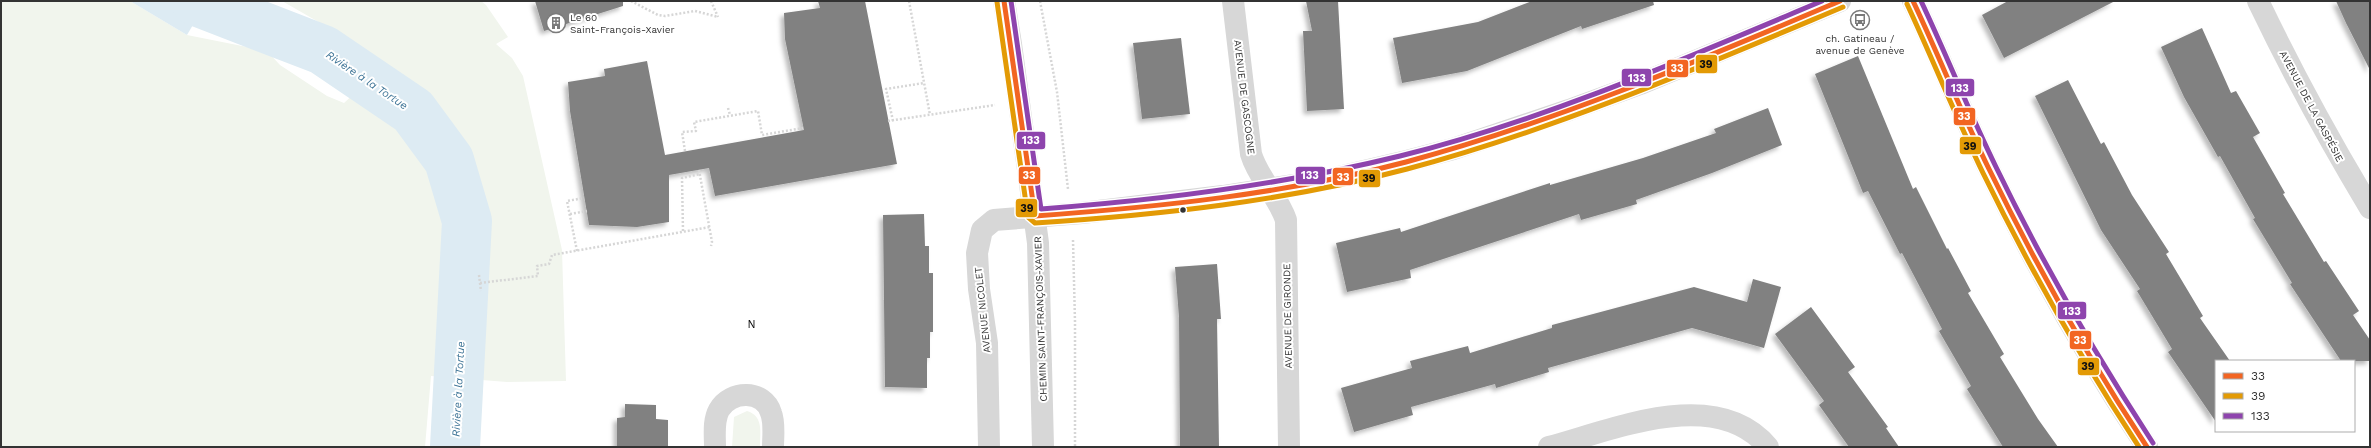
<svg xmlns="http://www.w3.org/2000/svg" width="2371" height="448" viewBox="0 0 2371 448" font-family="'Work Sans',sans-serif">
<style>
.green{fill:#f1f5ed}
.water{fill:#ddebf3}
.lines{fill:none;stroke-linecap:round;stroke-linejoin:round}
.river{stroke:#ddebf3;stroke-width:50}
.building{fill:#818181;filter:url(#shadow)}
.path{stroke:#d6d6d6;stroke-width:2.5;stroke-dasharray:2 2;stroke-linecap:butt}
.minor{stroke:#d7d7d7;stroke-width:22}
.tertiary{stroke:#d7d7d7;stroke-width:22}
.bus-1-casing{stroke:#fff;stroke-width:8}
.bus-2-casing{stroke:#fff;stroke-width:8}
.bus-3-casing{stroke:#fff;stroke-width:8}
.bus-1{stroke:#f26522;stroke-width:5}
.bus-2{stroke:#e39a05;stroke-width:5}
.bus-3{stroke:#8e44ad;stroke-width:5}
.bus-dot{fill:#333;stroke:#fff;stroke-width:1.5}
.labels{text-anchor:middle;stroke-width:4;stroke-linejoin:round;paint-order:stroke}
.poi-label{font-size:10px;fill:#333;stroke:#fff;text-anchor:start}
.street-label{font-size:10px;fill:#333;stroke:#fff}
.water-label{font-size:11px;font-style:italic;fill:#3f7597;stroke:#fff}
.neighbourhood-label{font-size:11px;letter-spacing:1px;fill:#000;stroke:#fff}
.line-badge{stroke:#fff;stroke-width:1.5}
.badge-label{font-size:11px;text-anchor:middle;font-weight:bold;fill:#fff}
.pale-badge-label{font-size:11px;text-anchor:middle;font-weight:bold;fill:#111}
</style>
<defs>
<filter id="shadow"><feDropShadow dx="-3.5" dy="3.5" stdDeviation="2" flood-color="#0004"/></filter>
</defs>
<rect width="100%" height="100%" fill="#fff"/>
<g class="green">
<path d="M 1,1 L 130,1 L 187,35 L 267,51 L 280,65 L 327,96 L 344,103 L 384,66 L 329,28 L 282,1 L 481,1 L 486,5 L 508,37 L 496,44 L 512,58 L 523,76 L 562,250 L 566,381 L 507,382 L 431,376 L 425,447 L 1,447 Z"/>
<path d="M 747,411 C 764,416 760,433 760,447 L 732,447 L 734,417 Z"/>
</g>
<path class="water" d="M 130,1 L 207,1 L 187,35 Z"/>
<g class="lines">
<path class="river" d="M 196,1 L 323,50 L 413,111 L 449,160 L 467,221 L 455,447"/>
</g>
<g class="building">
<path d="M 535,1 L 623,1 L 623,6 L 544,31 Z"/>
<path d="M 818,1 L 865,1 L 897,164 L 715,196 L 709,168 L 669,175 L 669,222 L 637,227 L 589,225 L 570,111 L 568,82 L 605,76 L 604,69 L 647,61 L 665,155 L 804,130 L 785,39 L 784,13 L 820,8 Z"/>
<path d="M 1306,1 L 1338,1 L 1344,109 L 1307,111 L 1303,31 L 1312,31 Z"/>
<path d="M 1532,1 L 1653,1 L 1654,5 L 1582,29 L 1581,26 L 1467,71 L 1402,83 L 1393,38 L 1478,22 Z"/>
<path d="M 2008,1 L 2115,1 L 2004,58 L 1982,15 Z"/>
<path d="M 2336,1 L 2370,1 L 2370,70 L 2346,23 Z"/>
<path d="M 2202,28 L 2231,93 L 2236,91 L 2260,133 L 2253,137 L 2285,193 L 2283,194 L 2324,262 L 2326,261 L 2359,311 L 2353,315 L 2370,340 L 2370,361 L 2341,361 L 2290,284 L 2292,283 L 2253,219 L 2255,218 L 2220,156 L 2218,157 L 2184,97 L 2161,47 Z"/>
<path d="M 1181,38 L 1190,114 L 1142,119 L 1133,43 Z"/>
<path d="M 1858,56 L 1913,189 L 1916,187 L 1947,249 L 1948,248 L 1971,291 L 1968,293 L 2004,354 L 2000,357 L 2038,419 L 2058,447 L 2003,447 L 1967,389 L 1971,386 L 1939,331 L 1942,329 L 1902,253 L 1900,254 L 1868,191 L 1863,193 L 1815,74 Z"/>
<path d="M 2068,80 L 2101,144 L 2104,142 L 2132,195 L 2169,252 L 2166,254 L 2203,316 L 2200,318 L 2230,361 L 2216,361 L 2216,422 L 2168,352 L 2172,349 L 2137,291 L 2140,289 L 2101,230 L 2035,96 Z"/>
<path d="M 1768,108 L 1782,145 L 1712,173 L 1636,200 L 1637,204 L 1581,220 L 1579,214 L 1410,270 L 1411,278 L 1347,292 L 1336,243 L 1400,228 L 1401,232 L 1550,183 L 1550,185 L 1643,158 L 1716,133 L 1714,129 Z"/>
<path d="M 924,214 L 925,246 L 929,246 L 929,273 L 933,273 L 933,332 L 930,332 L 930,358 L 927,358 L 927,388 L 885,387 L 883,215 Z"/>
<path d="M 1217,264 L 1221,319 L 1217,319 L 1219,447 L 1180,447 L 1179,317 L 1175,267 Z"/>
<path d="M 1753,279 L 1781,287 L 1764,348 L 1692,328 L 1548,368 L 1549,372 L 1496,388 L 1495,384 L 1411,407 L 1413,415 L 1354,432 L 1341,388 L 1412,368 L 1410,361 L 1468,346 L 1470,353 L 1552,328 L 1552,325 L 1694,287 L 1747,302 Z"/>
<path d="M 1811,307 L 1855,367 L 1848,372 L 1888,427 L 1886,428 L 1899,447 L 1849,447 L 1819,405 L 1824,401 L 1775,334 Z"/>
<path d="M 625,404 L 656,405 L 656,419 L 668,420 L 668,447 L 617,447 L 617,418 L 625,417 Z"/>
</g>
<g class="lines">
<g class="path">
<path d="M 631,1 L 658,15 L 665,16 L 695,11 L 718,17"/>
<path d="M 711,1 L 718,17"/>
<path d="M 909,1 L 930,115"/>
<path d="M 1040,1 L 1057,92 L 1068,189"/>
<path d="M 728,108 L 730,115"/>
<path d="M 888,121 L 995,105"/>
<path d="M 893,121 L 886,89 L 924,83"/>
<path d="M 685,151 L 682,132 L 696,131 L 694,122 L 758,111 L 762,135 L 803,128"/>
<path d="M 699,170 L 712,242 L 711,246"/>
<path d="M 570,214 L 587,211"/>
<path d="M 683,231 L 682,178 L 700,174"/>
<path d="M 1073,240 L 1075,322 L 1075,447"/>
<path d="M 577,251 L 567,201 L 584,198"/>
<path d="M 479,275 L 481,291"/>
<path d="M 480,283 L 538,276 L 537,266 L 549,264 L 552,255 L 710,227"/>
</g>
<g class="minor">
<path d="M 1233,1 L 1251,154 C 1258,178 1278,196 1286,220 L 1289,447"/>
<path d="M 1913,1 C 1940,56 1962,114 1989,169 C 2035,264 2088,359 2147,447"/>
<path d="M 2258,1 C 2292,72 2329,140 2370,208"/>
<path d="M 715,447 C 715,435 713,421 719,410 C 730,390 764,389 771,413 C 775,423 773,436 773,447"/>
<path d="M 989,447 L 987,343 L 979,289 L 977,253 L 982,230 L 994,220 L 1082,213 L 1223,196 L 1326,180 L 1407,161 L 1453,149 L 1569,110 L 1640,84 L 1840,1"/>
<path d="M 1549,447 C 1613,430 1716,385 1768,447"/>
</g>
<path class="tertiary" d="M 1004,1 L 1011,44 L 1038,243 L 1043,447"/>
<defs>
<g id="bus-1">
<path d="M 1004,1 L 1035,216 C 1159,207 1285,194 1406,162 C 1555,122 1698,61 1840,1"/>
<path d="M 1913,1 C 1939,56 1962,114 1989,169 C 2036,265 2088,358 2147,447"/>
</g>
<g id="bus-2">
<path d="M 997,2 L 1028,217 L 1035,223 C 1160,215 1286,201 1407,169 C 1557,129 1700,67 1843,7"/>
<path d="M 1907,4 C 1933,60 1956,117 1983,173 C 2029,267 2081,359 2139,447"/>
</g>
<g id="bus-3">
<path d="M 1011,1 L 1041,209 C 1162,200 1282,185 1400,156 C 1545,120 1684,59 1822,1"/>
<path d="M 1921,1 C 1947,56 1969,112 1996,167 C 2042,262 2095,354 2153,443"/>
</g>
</defs>
<use href="#bus-1" class="bus-1-casing"/>
<use href="#bus-2" class="bus-2-casing"/>
<use href="#bus-3" class="bus-3-casing"/>
<use href="#bus-1" class="bus-1"/>
<use href="#bus-2" class="bus-2"/>
<use href="#bus-3" class="bus-3"/>
</g>
<defs>
<symbol id="bus-ring" viewBox="-11 -11 22 22"><circle r="9.5" fill="#fff" stroke="#7a7a7a" stroke-width="1.5"/><path d="M-5-6H5V4H4V6H2V4H-2V6H-4V4H-5ZM-3.5-4V0h7V-4ZM-3.5 1.2v1.5H-2V1.2ZM2 1.2v1.5H3.5V1.2Z" fill="#7a7a7a"/></symbol>
<symbol id="building-ring" viewBox="-11 -11 22 22"><circle r="9.5" fill="#fff" stroke="#7a7a7a" stroke-width="1.5"/><path d="M-4-6H4V6H1V3H-1V6H-4ZM-2.5-4.3h1.7v1.8h-1.7ZM.8-4.3h1.7v1.8H.8ZM-2.5-1h1.7V.8h-1.7ZM.8-1h1.7V.8H.8Z" fill="#7a7a7a"/></symbol>
</defs>
<g fill-rule="evenodd">
<use href="#bus-ring" x="1849" y="9" width="22" height="22"/>
<use href="#building-ring" x="545" y="12" width="22" height="22"/>
</g>
<circle class="bus-dot" cx="1183" cy="210" r="3.5"/>
<g class="labels">
<g class="poi-label">
<text x="570" y="21">Le 60<tspan x="570" dy="12">Saint-François-Xavier</tspan></text>
<text x="1860" y="42" text-anchor="middle">ch. Gatineau /<tspan x="1860" dy="12">avenue de Genève</tspan></text>
</g>
<g class="street-label">
<text transform="translate(1245 97) rotate(83)" y="4">AVENUE DE GASCOGNE</text>
<text transform="translate(2312 106) rotate(62)" y="4">AVENUE DE LA GASPÉSIE</text>
<text transform="translate(982 310) rotate(-96)" y="4">AVENUE NICOLET</text>
<text transform="translate(1287 316) rotate(-91)" y="4">AVENUE DE GIRONDE</text>
<text transform="translate(1040 319) rotate(-92)" y="4">CHEMIN SAINT-FRANÇOIS-XAVIER</text>
</g>
<g class="water-label">
<text transform="translate(367 80) rotate(34)" y="4">Rivière à la Tortue</text>
<text transform="translate(458 389) rotate(-87)" y="4">Rivière à la Tortue</text>
</g>
<g class="neighbourhood-label">
<text x="752" y="328">N</text>
</g>
</g>
<g class="line-badge">
<rect x="1695" y="54" width="23" height="20" rx="4" fill="#e39a05"/>
<rect x="1666" y="59" width="23" height="19" rx="4" fill="#f26522"/>
<rect x="1621" y="68" width="31" height="19" rx="4" fill="#8e44ad"/>
<rect x="1945" y="78" width="30" height="19" rx="4" fill="#8e44ad"/>
<rect x="1953" y="107" width="23" height="19" rx="4" fill="#f26522"/>
<rect x="1016" y="131" width="30" height="19" rx="4" fill="#8e44ad"/>
<rect x="1959" y="136" width="23" height="19" rx="4" fill="#e39a05"/>
<rect x="1018" y="166" width="23" height="19" rx="4" fill="#f26522"/>
<rect x="1295" y="166" width="31" height="19" rx="4" fill="#8e44ad"/>
<rect x="1332" y="167" width="22" height="19" rx="4" fill="#f26522"/>
<rect x="1358" y="169" width="23" height="19" rx="4" fill="#e39a05"/>
<rect x="1015" y="198" width="23" height="20" rx="4" fill="#e39a05"/>
<rect x="2057" y="301" width="30" height="19" rx="4" fill="#8e44ad"/>
<rect x="2069" y="330" width="23" height="20" rx="4" fill="#f26522"/>
<rect x="2077" y="357" width="23" height="19" rx="4" fill="#e39a05"/>
</g>
<g class="badge-label">
<text x="1677" y="72">33</text>
<text x="1637" y="82">133</text>
<text x="1960" y="92">133</text>
<text x="1964" y="120">33</text>
<text x="1031" y="144">133</text>
<text x="1029" y="179">33</text>
<text x="1310" y="179">133</text>
<text x="1343" y="181">33</text>
<text x="2072" y="315">133</text>
<text x="2080" y="344">33</text>
</g>
<g class="pale-badge-label">
<text x="1706" y="68">39</text>
<text x="1970" y="150">39</text>
<text x="1369" y="182">39</text>
<text x="1027" y="212">39</text>
<text x="2088" y="370">39</text>
</g>
<rect width="2371" height="448" fill="none" stroke="#333333" stroke-width="4"/>
<rect x="2215" y="360" width="140" height="72" fill="#ffffff" stroke="#adadad"/>
<rect x="2223" y="373" width="20" height="6" fill="#f26522" stroke="#adadad"/>
<text x="2251" y="380" font-size="12" fill="#333333">33</text>
<rect x="2223" y="393" width="20" height="6" fill="#e39a05" stroke="#adadad"/>
<text x="2251" y="400" font-size="12" fill="#333333">39</text>
<rect x="2223" y="413" width="20" height="6" fill="#8e44ad" stroke="#adadad"/>
<text x="2251" y="420" font-size="12" fill="#333333">133</text>
</svg>
